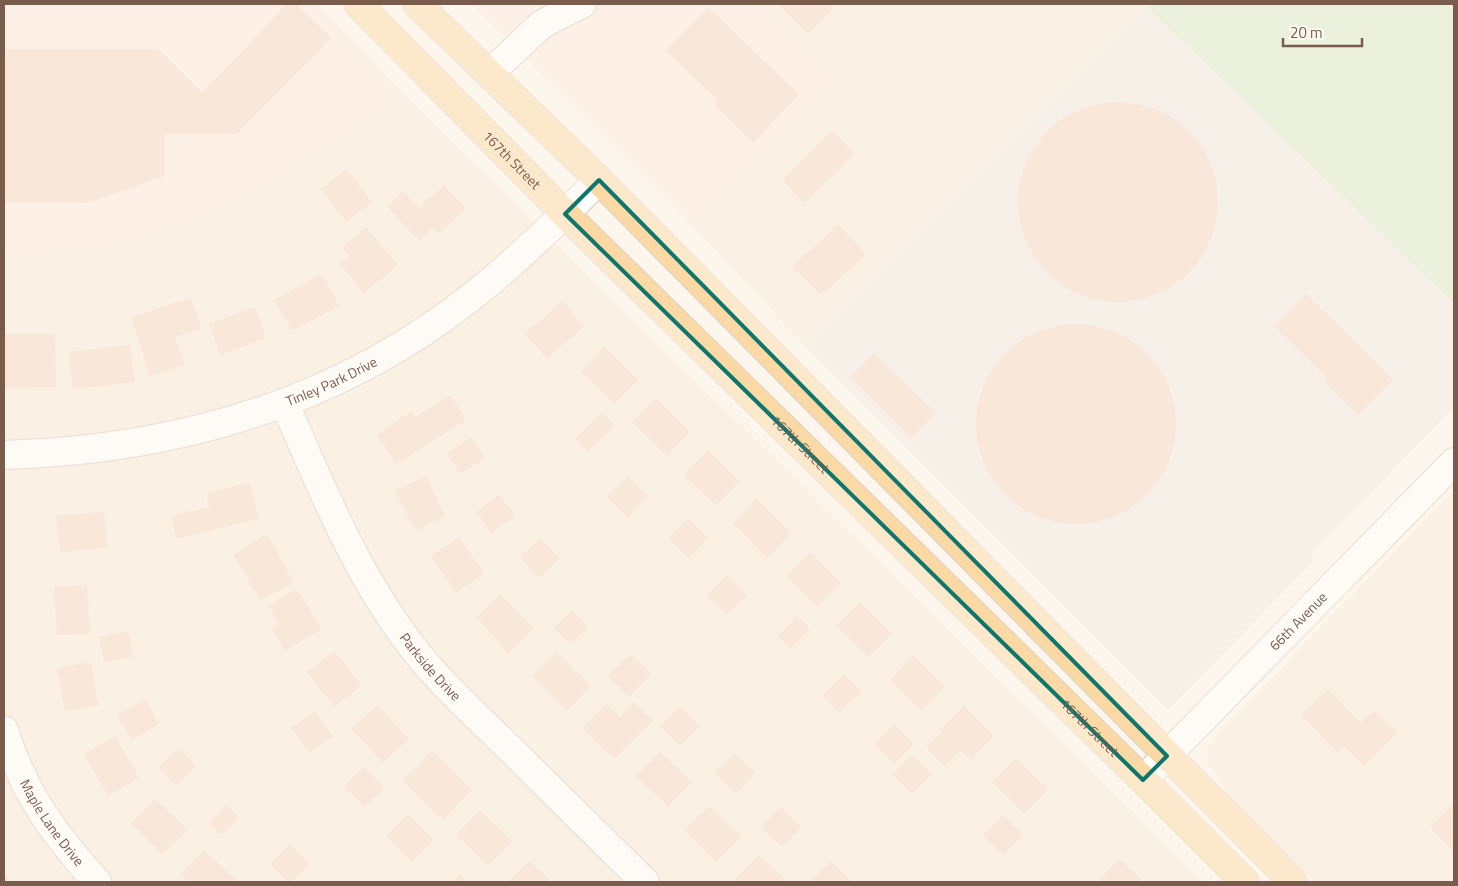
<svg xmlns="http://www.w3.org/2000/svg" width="1458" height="886" viewBox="0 0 1458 886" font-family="'Titillium Web',sans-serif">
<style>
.residential{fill:#f5e8da}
.commercial{fill:#fde8e0}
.industrial{fill:#efe9e4}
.green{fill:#d8ecc9}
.building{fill:#f3d5c3}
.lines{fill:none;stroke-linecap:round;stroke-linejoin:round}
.minor-casing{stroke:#d1beb0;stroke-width:30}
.major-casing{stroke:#dad1cd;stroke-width:30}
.minor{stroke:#fff;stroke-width:28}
.major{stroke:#fbd9a5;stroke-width:28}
.marked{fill:none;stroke:#0f766e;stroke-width:4;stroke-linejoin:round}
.labels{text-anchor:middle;stroke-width:4.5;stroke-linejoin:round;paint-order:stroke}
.street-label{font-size:14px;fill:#7a5c4d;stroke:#fffaf3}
</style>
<rect width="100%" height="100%" fill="#fdf6ec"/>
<g class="residential">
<path d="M 753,4 L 1150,4 L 805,346 L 690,223 L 831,80 Z"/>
<path d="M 401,91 L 1204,882 L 4,882 L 4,254 L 64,252 L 134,239 L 335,143 Z"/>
<path d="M 1454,491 L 1454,882 L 1314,882 L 1235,804 L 1208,764 L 1207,751 L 1217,734 Z"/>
</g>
<g class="commercial">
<path d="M 4,4 L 318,4 L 401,91 L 335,143 L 200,216 L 134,239 L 64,252 L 4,254 Z"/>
<path d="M 473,4 L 753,4 L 832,80 L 690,223 Z"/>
</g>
<path class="industrial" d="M 1147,7 L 1454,304 L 1454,407 L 1313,552 L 1312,563 L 1168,710 L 805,346 Z"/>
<path class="green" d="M 1150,4 L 1454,4 L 1454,304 L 1147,7 Z"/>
<g class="building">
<path d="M 287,4 L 296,4 L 331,38 L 237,134 L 165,134 L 165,176 L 88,203 L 4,202 L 4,49 L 158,49 L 202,93 Z"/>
<path d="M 778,4 L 828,4 L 833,8 L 808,34 Z"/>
<path d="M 709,7 L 799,95 L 753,143 L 714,105 L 718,101 L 666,50 Z"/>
<circle cx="1118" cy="202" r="100"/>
<path d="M 832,130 L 855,154 L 804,203 L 782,180 Z"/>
<path d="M 346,169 L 372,202 L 346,222 L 321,190 Z"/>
<path d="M 444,185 L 466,208 L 438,234 L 432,228 L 419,241 L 387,206 L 403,191 L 419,208 Z"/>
<path d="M 838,224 L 866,255 L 821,295 L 792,267 Z"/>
<path d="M 366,227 L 398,265 L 364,293 L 340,264 L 349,256 L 342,248 Z"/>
<path d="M 322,274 L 339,306 L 292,331 L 274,300 Z"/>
<path d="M 1306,294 L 1393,380 L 1358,415 L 1324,381 L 1327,378 L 1274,326 Z"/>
<path d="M 191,298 L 201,329 L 175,337 L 185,365 L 150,376 L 131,317 Z"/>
<path d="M 562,301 L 584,326 L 547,359 L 525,334 Z"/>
<path d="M 255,307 L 266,338 L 220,355 L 209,324 Z"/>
<circle cx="1076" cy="424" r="100"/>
<path d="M 4,334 L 55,334 L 56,387 L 4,388 Z"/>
<path d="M 130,345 L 135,382 L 73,389 L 69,352 Z"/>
<path d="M 605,347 L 639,380 L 614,404 L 581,371 Z"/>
<path d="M 874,353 L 936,413 L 911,438 L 850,377 Z"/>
<path d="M 451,395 L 466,420 L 396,464 L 377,434 L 412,411 L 415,417 Z"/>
<path d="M 657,398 L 691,432 L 667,456 L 632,422 Z"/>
<path d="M 602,413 L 615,426 L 587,452 L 575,438 Z"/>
<path d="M 472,437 L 485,458 L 460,474 L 447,454 Z"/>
<path d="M 708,450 L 740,481 L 716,506 L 684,475 Z"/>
<path d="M 426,476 L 445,516 L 415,531 L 395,491 Z"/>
<path d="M 627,476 L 648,496 L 627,517 L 607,497 Z"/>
<path d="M 250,482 L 259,519 L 177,539 L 171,516 L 209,507 L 206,493 Z"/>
<path d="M 499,494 L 515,515 L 492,533 L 476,512 Z"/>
<path d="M 757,499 L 791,533 L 767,558 L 733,523 Z"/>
<path d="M 104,512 L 107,548 L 60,552 L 56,516 Z"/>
<path d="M 689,518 L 709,538 L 689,558 L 669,538 Z"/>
<path d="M 267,534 L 294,582 L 260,601 L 233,554 Z"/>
<path d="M 459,537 L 484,573 L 456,593 L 431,556 Z"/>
<path d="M 541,538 L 560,559 L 538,578 L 520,556 Z"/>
<path d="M 810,552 L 841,583 L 817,607 L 786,576 Z"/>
<path d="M 727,575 L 747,595 L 727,615 L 707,595 Z"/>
<path d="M 87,585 L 90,634 L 57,635 L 54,587 Z"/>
<path d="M 297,589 L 322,629 L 285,651 L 271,628 L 279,623 L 268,606 Z"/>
<path d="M 501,594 L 533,629 L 508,653 L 476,617 Z"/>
<path d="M 860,602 L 892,633 L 868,657 L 836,626 Z"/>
<path d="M 571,610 L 588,627 L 571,644 L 553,628 Z"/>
<path d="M 797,616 L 810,629 L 790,649 L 777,636 Z"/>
<path d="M 129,631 L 133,657 L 104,662 L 99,637 Z"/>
<path d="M 335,651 L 361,686 L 334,707 L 307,672 Z"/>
<path d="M 556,652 L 591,686 L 567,711 L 532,676 Z"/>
<path d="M 630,654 L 651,674 L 629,697 L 608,676 Z"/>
<path d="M 913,655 L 945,686 L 921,711 L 890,680 Z"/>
<path d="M 90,662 L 99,705 L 65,711 L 57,668 Z"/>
<path d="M 844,674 L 861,691 L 839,712 L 823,695 Z"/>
<path d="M 1328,689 L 1361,723 L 1374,710 L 1397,733 L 1363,766 L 1344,746 L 1337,752 L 1301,715 Z"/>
<path d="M 145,699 L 159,724 L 132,740 L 117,715 Z"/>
<path d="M 634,702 L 653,721 L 614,759 L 583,728 L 607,704 L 620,717 Z"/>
<path d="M 377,705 L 409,739 L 383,763 L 351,729 Z"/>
<path d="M 964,705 L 995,736 L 971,760 L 961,750 L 945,766 L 926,747 L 942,731 L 940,729 Z"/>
<path d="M 680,706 L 700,726 L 680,746 L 660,726 Z"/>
<path d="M 315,711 L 333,736 L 310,753 L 291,728 Z"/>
<path d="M 894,724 L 914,744 L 894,764 L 874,744 Z"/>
<path d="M 115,736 L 139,778 L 108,796 L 84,754 Z"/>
<path d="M 179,748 L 196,766 L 176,785 L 159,767 Z"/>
<path d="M 432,751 L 472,790 L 443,820 L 403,781 Z"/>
<path d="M 660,752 L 692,783 L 668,807 L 636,776 Z"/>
<path d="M 735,753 L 755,773 L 736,793 L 715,773 Z"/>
<path d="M 912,754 L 932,774 L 912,794 L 892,775 Z"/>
<path d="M 1016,758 L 1048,789 L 1024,813 L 992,782 Z"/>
<path d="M 364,767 L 385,787 L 365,807 L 344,787 Z"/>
<path d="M 155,799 L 187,830 L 162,854 L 131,823 Z"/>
<path d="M 1454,803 L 1454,851 L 1430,827 Z"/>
<path d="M 226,805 L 239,818 L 221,835 L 209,823 Z"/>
<path d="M 710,806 L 741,837 L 717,862 L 685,830 Z"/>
<path d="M 781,807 L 801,827 L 782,847 L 761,827 Z"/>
<path d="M 480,810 L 512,841 L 488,866 L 456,835 Z"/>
<path d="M 408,813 L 434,839 L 412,861 L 386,836 Z"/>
<path d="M 1003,815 L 1023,835 L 1003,855 L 983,835 Z"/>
<path d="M 290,844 L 310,864 L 292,882 L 288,882 L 270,864 Z"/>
<path d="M 205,850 L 237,881 L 236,882 L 190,882 L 181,874 Z"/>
<path d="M 759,855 L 787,882 L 739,882 L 735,879 Z"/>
<path d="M 1119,859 L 1143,882 L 1097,882 Z"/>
<path d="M 529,861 L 551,882 L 508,882 Z"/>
<path d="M 831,861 L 851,881 L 812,882 L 811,881 Z"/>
<path d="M 4,874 L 11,882 L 4,882 Z"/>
<path d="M 459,875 L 466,882 L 452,882 Z"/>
</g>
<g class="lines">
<defs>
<g id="minor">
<path d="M 490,73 L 542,24 L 582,4"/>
<path id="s1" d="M 285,404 C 322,489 356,574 413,648 C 439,682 472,711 502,741 C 550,788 597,835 645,882"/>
<path id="s2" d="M 4,455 C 176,450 337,404 474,295 C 518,260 559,220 599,180"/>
<path id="s3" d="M 4,730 C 23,792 54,834 97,882"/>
<path id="s4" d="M 1143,780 L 1454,462"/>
</g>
<g id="major">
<path id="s5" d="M 358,4 L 565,214 L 1143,780 L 1245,882"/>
<path d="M 417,4 L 599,180 L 1293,882"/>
</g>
</defs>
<use href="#minor" class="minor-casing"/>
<use href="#major" class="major-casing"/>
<use href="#minor" class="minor"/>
<use href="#major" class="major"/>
</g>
<path d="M0 0H1458V886H0ZM 599,180 L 1167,756 L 1143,780 L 565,214 Z" fill="#fdf6ec" fill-opacity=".55" fill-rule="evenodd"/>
<path class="marked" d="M 599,180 L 1167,756 L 1143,780 L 565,214 Z"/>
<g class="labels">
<g class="street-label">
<text dy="5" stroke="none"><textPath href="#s5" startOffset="219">167th Street</textPath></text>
<text dy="5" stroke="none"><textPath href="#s2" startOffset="338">Tinley Park Drive</textPath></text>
<text dy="5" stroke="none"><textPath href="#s5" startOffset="624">167th Street</textPath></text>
<text dy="5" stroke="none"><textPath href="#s4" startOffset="222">66th Avenue</textPath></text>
<text dy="5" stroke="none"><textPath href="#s1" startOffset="302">Parkside Drive</textPath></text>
<text dy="5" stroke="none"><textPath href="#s5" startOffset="1029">167th Street</textPath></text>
<text dy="5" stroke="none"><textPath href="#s3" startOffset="105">Maple Lane Drive</textPath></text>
</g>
</g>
<rect width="1458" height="886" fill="none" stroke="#7a5c4d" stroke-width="10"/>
<path d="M1283 38v8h79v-8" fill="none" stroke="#7a5c4d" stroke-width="2.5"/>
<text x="1290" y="38" font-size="15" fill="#7a5c4d" stroke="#fffaf3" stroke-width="4" paint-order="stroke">20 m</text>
</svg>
